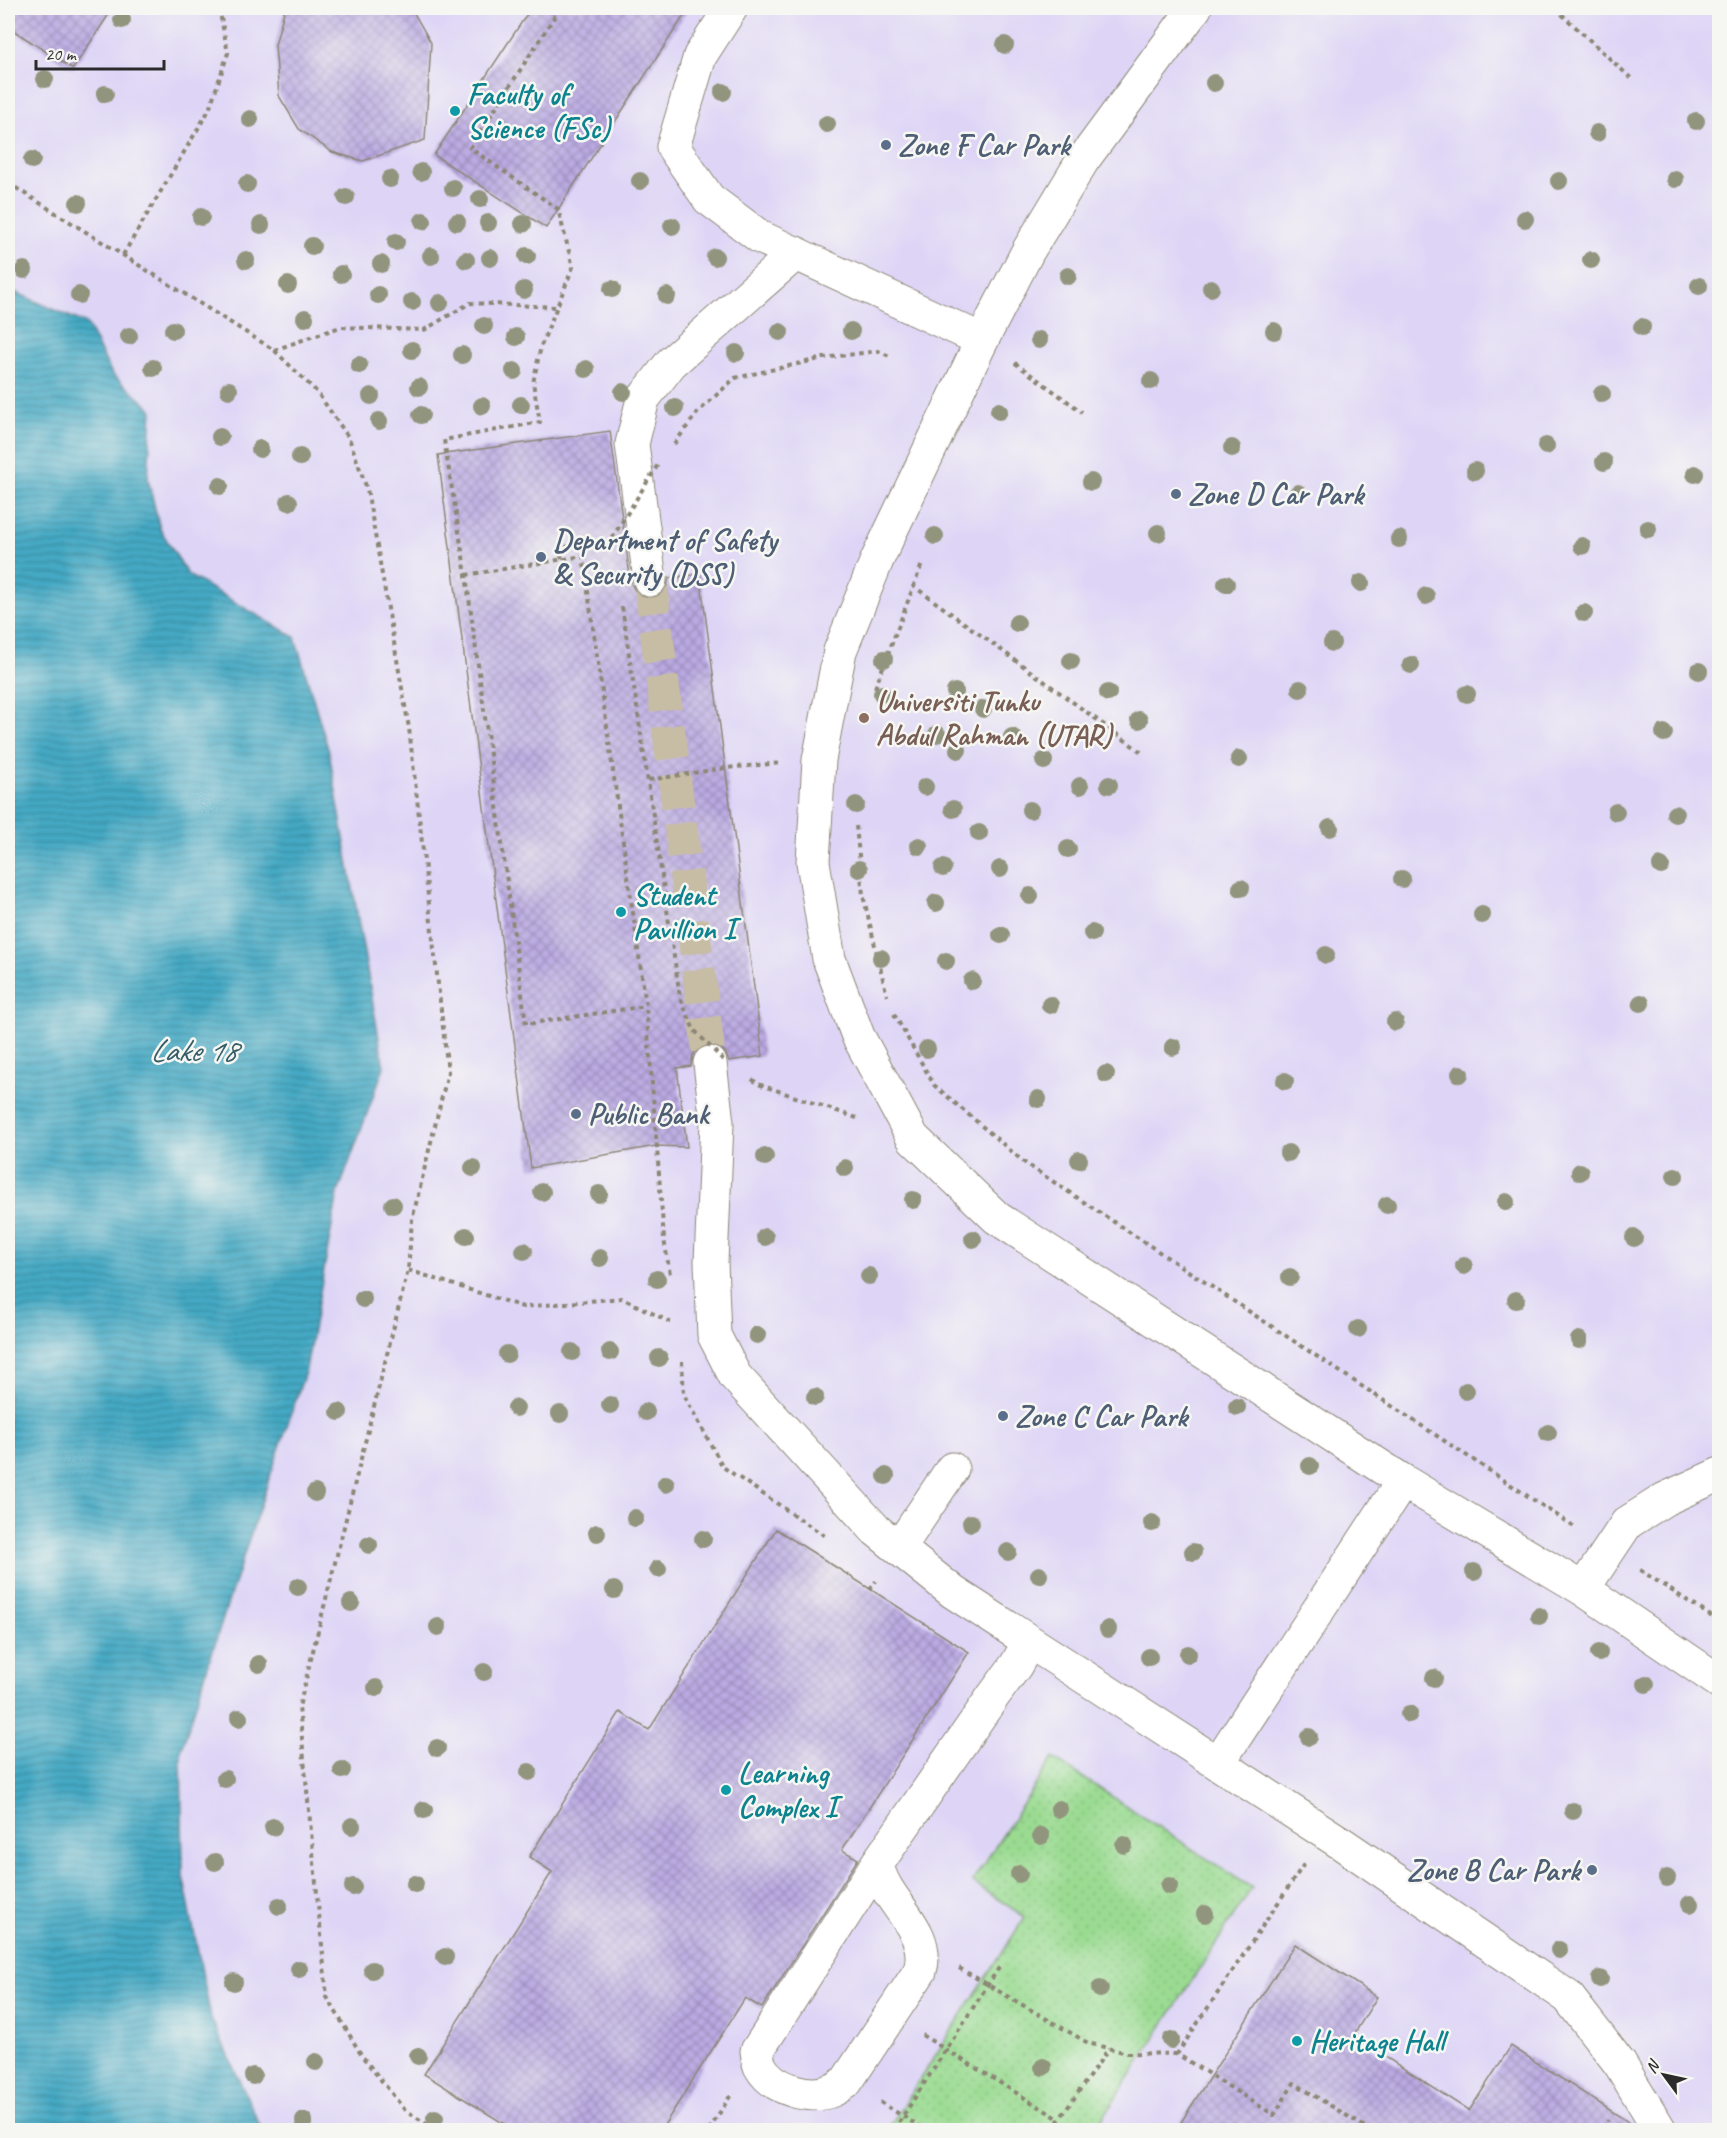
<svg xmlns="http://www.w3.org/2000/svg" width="1727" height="2138" viewBox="0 0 1727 2138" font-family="Caveat,sans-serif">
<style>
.built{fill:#ded5f6}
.garden{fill:url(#garden-dots);stroke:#62835e;stroke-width:1.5}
.water{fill:url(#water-rules);stroke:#386a78;stroke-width:1.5}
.building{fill:url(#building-cross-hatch)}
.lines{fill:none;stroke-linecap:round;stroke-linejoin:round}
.minor-tunnel{stroke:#c7bda4;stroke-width:33;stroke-dasharray:33 16;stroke-linecap:butt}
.minor-casing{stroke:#8c8676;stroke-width:35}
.path{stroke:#8c8676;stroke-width:4;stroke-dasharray:4.5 4.5;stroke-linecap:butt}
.minor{stroke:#fff;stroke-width:33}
.path-bridge{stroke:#8c8676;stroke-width:4;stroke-dasharray:4.5 4.5;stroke-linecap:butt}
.tree{fill:#92957d}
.culture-dot{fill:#0f9aa8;stroke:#f6f6f2;stroke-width:2}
.service-dot{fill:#5c6f8a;stroke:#f6f6f2;stroke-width:2}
.education-dot{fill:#8d6e63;stroke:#f6f6f2;stroke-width:2}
.labels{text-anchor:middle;stroke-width:5;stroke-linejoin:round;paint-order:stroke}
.culture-label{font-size:30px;font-weight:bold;fill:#0d838f;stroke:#f6f6f2;text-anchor:start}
.service-label{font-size:30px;font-weight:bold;fill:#4e5e75;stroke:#f6f6f2;text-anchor:start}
.education-label{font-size:30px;font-weight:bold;fill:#785e54;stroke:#f6f6f2;text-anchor:start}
.water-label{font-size:32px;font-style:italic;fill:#355d68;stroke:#f6f6f2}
</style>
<defs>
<pattern id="garden-dots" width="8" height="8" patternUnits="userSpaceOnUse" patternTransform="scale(1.5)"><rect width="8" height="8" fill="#9adb91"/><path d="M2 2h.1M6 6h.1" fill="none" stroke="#85bc7d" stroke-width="1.8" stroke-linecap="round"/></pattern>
<pattern id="water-rules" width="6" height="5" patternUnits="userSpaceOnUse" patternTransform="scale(1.5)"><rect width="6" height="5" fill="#44a9c4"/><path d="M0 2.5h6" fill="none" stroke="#398a9f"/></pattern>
<pattern id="building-cross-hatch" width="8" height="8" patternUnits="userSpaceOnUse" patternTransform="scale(1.5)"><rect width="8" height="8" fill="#bbaae3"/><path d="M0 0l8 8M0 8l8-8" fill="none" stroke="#988bb8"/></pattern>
</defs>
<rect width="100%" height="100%" fill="#f6f6f2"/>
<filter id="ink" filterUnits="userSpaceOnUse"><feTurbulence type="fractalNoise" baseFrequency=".0167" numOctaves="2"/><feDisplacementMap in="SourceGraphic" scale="12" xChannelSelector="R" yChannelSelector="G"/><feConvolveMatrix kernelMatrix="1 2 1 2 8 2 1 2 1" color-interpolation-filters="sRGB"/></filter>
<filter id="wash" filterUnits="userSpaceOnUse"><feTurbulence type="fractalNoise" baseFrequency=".008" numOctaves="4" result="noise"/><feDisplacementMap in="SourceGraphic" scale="24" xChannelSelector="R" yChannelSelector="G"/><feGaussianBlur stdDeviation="1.35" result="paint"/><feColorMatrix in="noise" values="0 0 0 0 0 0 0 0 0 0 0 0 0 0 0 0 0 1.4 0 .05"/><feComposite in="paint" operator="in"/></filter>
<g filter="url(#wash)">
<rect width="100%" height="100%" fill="#eee1c2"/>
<rect class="built" x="8" y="8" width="1711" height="2122"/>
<path class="garden" d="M 1053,1758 L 1252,1888 L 1095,2130 L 887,2130 L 1025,1917 L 972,1882 Z"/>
<path class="water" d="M 8,289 L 87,324 L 112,374 L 152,409 L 148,479 L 160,529 L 188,575 L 295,637 L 329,752 L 384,1067 L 338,1193 L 306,1369 L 232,1590 L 181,1751 L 183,1875 L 211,2018 L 262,2130 L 8,2130 Z"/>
<g id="blocks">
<g class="building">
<path d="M 8,8 L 113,8 L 73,69 L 8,27 Z"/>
<path d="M 285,8 L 411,8 L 431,43 L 425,140 L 363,161 L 332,152 L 299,129 L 279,96 L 275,45 Z"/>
<path d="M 531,8 L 689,8 L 546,228 L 434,155 Z"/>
<path d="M 610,431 L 631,583 L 635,591 L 643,597 L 653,598 L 662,594 L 667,588 L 669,578 L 700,574 L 763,1056 L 729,1061 L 725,1052 L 718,1046 L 707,1045 L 698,1048 L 693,1055 L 691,1066 L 677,1068 L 687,1147 L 656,1146 L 531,1168 L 438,455 Z"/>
<path d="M 776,1529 L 969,1652 L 842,1850 L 858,1859 L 762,2008 L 745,1998 L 661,2130 L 514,2130 L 424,2074 L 552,1872 L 529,1857 L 620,1712 L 649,1730 Z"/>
<path d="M 1295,1944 L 1377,1997 L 1353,2036 L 1469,2111 L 1511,2046 L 1636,2127 L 1638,2130 L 1176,2130 Z"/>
</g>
</g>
</g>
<g filter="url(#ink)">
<use href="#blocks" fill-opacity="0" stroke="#8c8676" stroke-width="1.5"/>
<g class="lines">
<path class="minor-tunnel" d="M 650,580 L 710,1063"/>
<defs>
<g id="minor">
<path d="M 731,8 L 700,56 L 673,147 L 709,199 L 760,237 L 982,340"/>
<path d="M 1195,8 L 1083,160 L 1028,251 L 982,340 L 877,560 L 840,651 L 819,760 L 813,862 L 829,959 L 858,1036 L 913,1138 L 997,1218 L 1403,1481 L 1583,1589 L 1720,1682"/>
<path d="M 650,580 L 632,444 L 643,399 L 671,363 L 796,253"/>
<path d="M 710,1063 L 717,1123 L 711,1262 L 714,1335 L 735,1376 L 876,1530 L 953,1592 L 1341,1843 L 1568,1997 L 1620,2064 L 1660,2130"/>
<path d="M 899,1548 L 952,1469"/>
<path d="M 1583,1589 L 1627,1523 L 1665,1499 L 1720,1474"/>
<path d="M 1218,1763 L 1403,1481"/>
<path d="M 877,1864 C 884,1903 933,1929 920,1971 L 846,2082 C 842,2084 838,2088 833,2090 C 810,2100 772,2089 760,2066 C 758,2062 758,2056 757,2051 L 877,1864 L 994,1695 L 1016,1665 L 1029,1642"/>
</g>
</defs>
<use href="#minor" class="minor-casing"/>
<g class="path">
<path d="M 560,8 L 470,148 L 558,209 L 573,267 L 541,346 L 533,383 L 540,422 L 444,440 L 466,575 L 526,1024 L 646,1006"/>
<path d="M 1555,8 L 1634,81"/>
<path d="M 8,183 L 274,350 L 317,392 L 349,438 L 367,489 L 409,728 L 448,1072 L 412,1220 L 408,1270 L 299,1707 L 327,1997 L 362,2056 L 404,2109 L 435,2130"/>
<path d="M 123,255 L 209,110 L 228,53 L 219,8"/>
<path d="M 274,350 L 340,327 L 424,330 L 470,303 L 556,307"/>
<path d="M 1015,363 L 1082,412"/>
<path d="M 674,444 L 698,412 L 735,378 L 824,358 L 878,351 L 892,357"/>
<path d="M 562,559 L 559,548 L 605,540"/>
<path d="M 466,575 L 583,556 L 646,1006 L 664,1239 L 670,1274"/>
<path d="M 912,585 L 1144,754"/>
<path d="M 622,607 L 680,997 L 694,1030"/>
<path d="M 875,688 L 922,564"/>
<path d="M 649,780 L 725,768 L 781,763"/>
<path d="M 856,826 L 863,895 L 887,996"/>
<path d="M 894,1014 L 934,1085 L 1025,1163 L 1576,1528"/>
<path d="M 752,1079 L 758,1084 L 857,1118"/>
<path d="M 408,1270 L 523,1307 L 622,1298 L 674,1324"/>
<path d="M 682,1361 L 684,1395 L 723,1467 L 828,1538"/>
<path d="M 1640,1570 L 1720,1622"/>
<path d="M 870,1590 L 876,1581"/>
<path d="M 1304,1864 L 1177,2054 L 1274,2115 L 1294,2083 L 1370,2130"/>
<path d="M 959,1968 L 1088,2043 L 1127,2053 L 1177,2054"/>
<path d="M 922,2035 L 1059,2119"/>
<path d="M 880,2102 L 925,2130"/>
<path d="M 709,2130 L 732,2093"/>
<path d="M 894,2130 L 1000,1966"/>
<path d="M 1052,2130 L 1109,2048"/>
<path d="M 1605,2130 L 1608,2120"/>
</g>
<use href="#minor" class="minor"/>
<g class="path-bridge">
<path d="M 612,538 L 659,463"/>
<path d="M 695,1031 L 725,1062"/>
</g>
</g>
<g class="tree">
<circle cx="122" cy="20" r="9"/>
<circle cx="1005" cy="45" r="9"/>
<circle cx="45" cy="79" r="9"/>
<circle cx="1214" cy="83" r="9"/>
<circle cx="723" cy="92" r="9"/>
<circle cx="105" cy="94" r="9"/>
<circle cx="250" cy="119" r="9"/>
<circle cx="1696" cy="121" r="9"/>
<circle cx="827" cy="124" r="9"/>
<circle cx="1597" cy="133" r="9"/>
<circle cx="32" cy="160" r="9"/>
<circle cx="421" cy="172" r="9"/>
<circle cx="390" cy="179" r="9"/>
<circle cx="1675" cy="179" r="9"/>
<circle cx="640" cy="181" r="9"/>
<circle cx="1559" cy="181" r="9"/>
<circle cx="247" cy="184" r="9"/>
<circle cx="453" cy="188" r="9"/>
<circle cx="346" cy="197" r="9"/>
<circle cx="480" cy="199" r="9"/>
<circle cx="78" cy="203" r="9"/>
<circle cx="201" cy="217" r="9"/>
<circle cx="1525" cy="219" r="9"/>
<circle cx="423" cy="221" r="9"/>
<circle cx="457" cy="222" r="9"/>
<circle cx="488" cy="223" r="9"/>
<circle cx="523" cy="224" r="9"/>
<circle cx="261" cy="225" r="9"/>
<circle cx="672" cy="226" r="9"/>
<circle cx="396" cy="242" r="9"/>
<circle cx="312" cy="246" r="9"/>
<circle cx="431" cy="256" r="9"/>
<circle cx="527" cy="256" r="9"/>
<circle cx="715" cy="257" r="9"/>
<circle cx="490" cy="258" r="9"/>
<circle cx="246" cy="260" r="9"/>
<circle cx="466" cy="260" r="9"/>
<circle cx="1591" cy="260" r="9"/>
<circle cx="381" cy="264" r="9"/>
<circle cx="24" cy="270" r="9"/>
<circle cx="341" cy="274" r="9"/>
<circle cx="1068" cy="276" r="9"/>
<circle cx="288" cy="285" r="9"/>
<circle cx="1699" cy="286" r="9"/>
<circle cx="1211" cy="288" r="9"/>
<circle cx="612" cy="289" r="9"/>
<circle cx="524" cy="290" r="9"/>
<circle cx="79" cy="295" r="9"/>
<circle cx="378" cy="295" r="9"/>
<circle cx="667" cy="296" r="9"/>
<circle cx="412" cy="302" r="9"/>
<circle cx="440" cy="303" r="9"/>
<circle cx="305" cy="318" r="9"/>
<circle cx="484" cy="326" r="9"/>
<circle cx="1642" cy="327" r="9"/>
<circle cx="173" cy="330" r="9"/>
<circle cx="851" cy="331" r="9"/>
<circle cx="1274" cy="331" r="9"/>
<circle cx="780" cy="332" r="9"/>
<circle cx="129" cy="336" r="9"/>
<circle cx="516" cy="337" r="9"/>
<circle cx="1039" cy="340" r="9"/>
<circle cx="412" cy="350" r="9"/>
<circle cx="736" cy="353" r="9"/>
<circle cx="462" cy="355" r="9"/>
<circle cx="359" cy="365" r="9"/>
<circle cx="153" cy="368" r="9"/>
<circle cx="586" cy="369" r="9"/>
<circle cx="514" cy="371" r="9"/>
<circle cx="1151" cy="381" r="9"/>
<circle cx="419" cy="387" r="9"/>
<circle cx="229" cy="390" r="9"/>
<circle cx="623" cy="392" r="9"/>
<circle cx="1602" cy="394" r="9"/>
<circle cx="371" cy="396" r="9"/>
<circle cx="521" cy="405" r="9"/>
<circle cx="482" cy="406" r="9"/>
<circle cx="675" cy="408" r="9"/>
<circle cx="999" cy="411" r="9"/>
<circle cx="421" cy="415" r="9"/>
<circle cx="379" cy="421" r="9"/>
<circle cx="220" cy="437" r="9"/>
<circle cx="1546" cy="446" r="9"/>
<circle cx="1232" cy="448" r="9"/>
<circle cx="260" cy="449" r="9"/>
<circle cx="300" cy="457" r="9"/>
<circle cx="1604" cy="462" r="9"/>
<circle cx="1475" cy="471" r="9"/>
<circle cx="1695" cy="474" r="9"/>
<circle cx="1091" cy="482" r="9"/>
<circle cx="220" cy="486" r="9"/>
<circle cx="1298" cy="493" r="9"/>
<circle cx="289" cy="502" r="9"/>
<circle cx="1648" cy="529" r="9"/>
<circle cx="1158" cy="533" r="9"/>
<circle cx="935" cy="536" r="9"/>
<circle cx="1399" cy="539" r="9"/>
<circle cx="1582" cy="546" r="9"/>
<circle cx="1361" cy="583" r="9"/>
<circle cx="1226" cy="584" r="9"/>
<circle cx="1426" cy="596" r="9"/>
<circle cx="1584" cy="613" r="9"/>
<circle cx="1017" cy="623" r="9"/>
<circle cx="1332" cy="643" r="9"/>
<circle cx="884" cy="659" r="9"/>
<circle cx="1071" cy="661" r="9"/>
<circle cx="1411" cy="665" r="9"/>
<circle cx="1699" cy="671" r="9"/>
<circle cx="1300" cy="689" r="9"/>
<circle cx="955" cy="692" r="9"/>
<circle cx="1108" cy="693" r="9"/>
<circle cx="882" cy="694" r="9"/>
<circle cx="1467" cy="694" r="9"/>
<circle cx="983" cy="709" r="9"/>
<circle cx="1139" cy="720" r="9"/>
<circle cx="1664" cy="733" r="9"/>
<circle cx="937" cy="734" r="9"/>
<circle cx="1012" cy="737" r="9"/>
<circle cx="958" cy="750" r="9"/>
<circle cx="1239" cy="759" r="9"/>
<circle cx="1044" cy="761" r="9"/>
<circle cx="1109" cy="785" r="9"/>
<circle cx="1080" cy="786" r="9"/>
<circle cx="925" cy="787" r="9"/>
<circle cx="856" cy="805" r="9"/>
<circle cx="953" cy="809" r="9"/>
<circle cx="1030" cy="810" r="9"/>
<circle cx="1616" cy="812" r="9"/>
<circle cx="1675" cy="814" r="9"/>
<circle cx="1330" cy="828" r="9"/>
<circle cx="979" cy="833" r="9"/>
<circle cx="919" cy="846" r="9"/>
<circle cx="1068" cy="849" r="9"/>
<circle cx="1661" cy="866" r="9"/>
<circle cx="943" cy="868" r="9"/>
<circle cx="859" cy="869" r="9"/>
<circle cx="1000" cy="869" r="9"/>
<circle cx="1402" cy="879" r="9"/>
<circle cx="1241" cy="888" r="9"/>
<circle cx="1030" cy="896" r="9"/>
<circle cx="936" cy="903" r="9"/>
<circle cx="1482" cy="915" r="9"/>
<circle cx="1092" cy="933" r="9"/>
<circle cx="1001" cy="935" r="9"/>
<circle cx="1326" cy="955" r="9"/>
<circle cx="881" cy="958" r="9"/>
<circle cx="946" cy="961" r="9"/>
<circle cx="972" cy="981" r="9"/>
<circle cx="1641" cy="1003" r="9"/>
<circle cx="1050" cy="1005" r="9"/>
<circle cx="1395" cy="1022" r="9"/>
<circle cx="1173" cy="1047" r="9"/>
<circle cx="927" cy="1049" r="9"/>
<circle cx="1106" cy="1074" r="9"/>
<circle cx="1460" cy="1074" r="9"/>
<circle cx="1285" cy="1081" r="9"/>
<circle cx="1038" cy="1099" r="9"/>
<circle cx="1288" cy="1153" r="9"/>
<circle cx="765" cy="1157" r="9"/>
<circle cx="1079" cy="1160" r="9"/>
<circle cx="473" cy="1168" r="9"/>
<circle cx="845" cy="1168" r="9"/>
<circle cx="1580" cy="1172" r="9"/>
<circle cx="1675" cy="1176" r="9"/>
<circle cx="542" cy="1192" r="9"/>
<circle cx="599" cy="1194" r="9"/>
<circle cx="913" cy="1200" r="9"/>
<circle cx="1506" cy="1202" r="9"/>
<circle cx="393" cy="1205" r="9"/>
<circle cx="1387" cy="1205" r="9"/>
<circle cx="466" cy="1236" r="9"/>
<circle cx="765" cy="1237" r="9"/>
<circle cx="1634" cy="1238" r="9"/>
<circle cx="973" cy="1239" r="9"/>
<circle cx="524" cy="1251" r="9"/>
<circle cx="600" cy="1258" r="9"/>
<circle cx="1464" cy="1266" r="9"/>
<circle cx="869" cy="1276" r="9"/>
<circle cx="1290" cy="1277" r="9"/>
<circle cx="657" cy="1279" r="9"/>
<circle cx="363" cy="1299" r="9"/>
<circle cx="1516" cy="1300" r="9"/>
<circle cx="1358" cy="1329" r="9"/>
<circle cx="757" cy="1335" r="9"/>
<circle cx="1579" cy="1340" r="9"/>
<circle cx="572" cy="1352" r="9"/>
<circle cx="610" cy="1352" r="9"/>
<circle cx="507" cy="1354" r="9"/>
<circle cx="659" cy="1358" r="9"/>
<circle cx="1466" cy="1391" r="9"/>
<circle cx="815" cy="1397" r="9"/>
<circle cx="610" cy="1405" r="9"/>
<circle cx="1237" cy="1407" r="9"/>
<circle cx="516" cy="1408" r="9"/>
<circle cx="339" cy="1412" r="9"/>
<circle cx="646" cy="1412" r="9"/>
<circle cx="560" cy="1414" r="9"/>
<circle cx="1548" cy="1433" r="9"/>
<circle cx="1310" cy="1466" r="9"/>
<circle cx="886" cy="1476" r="9"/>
<circle cx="666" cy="1484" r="9"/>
<circle cx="315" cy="1493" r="9"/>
<circle cx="635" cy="1518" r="9"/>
<circle cx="971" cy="1523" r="9"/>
<circle cx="1152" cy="1523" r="9"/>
<circle cx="597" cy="1533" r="9"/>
<circle cx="703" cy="1539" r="9"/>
<circle cx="369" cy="1545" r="9"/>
<circle cx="1008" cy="1552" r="9"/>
<circle cx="1193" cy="1552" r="9"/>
<circle cx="658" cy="1569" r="9"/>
<circle cx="1474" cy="1572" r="9"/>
<circle cx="1039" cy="1575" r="9"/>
<circle cx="298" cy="1587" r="9"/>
<circle cx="614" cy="1590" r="9"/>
<circle cx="351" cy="1603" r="9"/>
<circle cx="1539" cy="1616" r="9"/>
<circle cx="438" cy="1627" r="9"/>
<circle cx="1108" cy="1629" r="9"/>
<circle cx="1599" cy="1653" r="9"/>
<circle cx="1188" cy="1654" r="9"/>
<circle cx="1149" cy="1657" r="9"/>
<circle cx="259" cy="1664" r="9"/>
<circle cx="484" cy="1672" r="9"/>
<circle cx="1434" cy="1678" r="9"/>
<circle cx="1646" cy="1684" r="9"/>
<circle cx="376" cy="1688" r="9"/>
<circle cx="1409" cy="1714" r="9"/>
<circle cx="239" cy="1718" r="9"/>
<circle cx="1309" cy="1737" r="9"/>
<circle cx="437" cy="1748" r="9"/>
<circle cx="342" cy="1770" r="9"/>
<circle cx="529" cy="1772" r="9"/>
<circle cx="225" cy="1779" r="9"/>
<circle cx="1059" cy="1809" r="9"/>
<circle cx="424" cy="1810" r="9"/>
<circle cx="1573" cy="1811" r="9"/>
<circle cx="352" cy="1826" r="9"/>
<circle cx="273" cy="1827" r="9"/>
<circle cx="1041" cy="1836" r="9"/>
<circle cx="1124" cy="1845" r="9"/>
<circle cx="215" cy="1862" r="9"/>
<circle cx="1019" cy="1874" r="9"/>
<circle cx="1667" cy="1878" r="9"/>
<circle cx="415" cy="1884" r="9"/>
<circle cx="1169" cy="1886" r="9"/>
<circle cx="353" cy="1887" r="9"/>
<circle cx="1690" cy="1904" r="9"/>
<circle cx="279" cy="1906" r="9"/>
<circle cx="1205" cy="1914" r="9"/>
<circle cx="1559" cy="1950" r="9"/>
<circle cx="445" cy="1957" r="9"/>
<circle cx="299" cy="1969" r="9"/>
<circle cx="372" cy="1970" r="9"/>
<circle cx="1600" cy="1979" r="9"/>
<circle cx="234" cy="1982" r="9"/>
<circle cx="1100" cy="1989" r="9"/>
<circle cx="1171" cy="2040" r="9"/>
<circle cx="418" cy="2056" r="9"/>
<circle cx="316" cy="2062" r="9"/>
<circle cx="1043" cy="2067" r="9"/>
<circle cx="253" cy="2076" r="9"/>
<circle cx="435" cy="2118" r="9"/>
<circle cx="304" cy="2121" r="9"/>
</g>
</g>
<g class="culture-dot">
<circle cx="455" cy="111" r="6"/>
<circle cx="621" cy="912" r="6"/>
<circle cx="726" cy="1790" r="6"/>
<circle cx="1297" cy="2041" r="6"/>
</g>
<g class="service-dot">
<circle cx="886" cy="145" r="6"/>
<circle cx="1176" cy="494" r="6"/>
<circle cx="541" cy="557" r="6"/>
<circle cx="576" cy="1114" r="6"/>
<circle cx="1003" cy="1416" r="6"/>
<circle cx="1592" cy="1870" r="6"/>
</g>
<circle class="education-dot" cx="864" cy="718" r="6"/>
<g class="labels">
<g class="culture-label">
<text x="467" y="104">Faculty of<tspan x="467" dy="34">Science (FSc)</tspan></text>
<text x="633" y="905">Student<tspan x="633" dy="34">Pavillion I</tspan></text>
<text x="738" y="1783">Learning<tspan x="738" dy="34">Complex I</tspan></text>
<text x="1309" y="2051">Heritage Hall</text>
</g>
<g class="service-label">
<text x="898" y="155">Zone F Car Park</text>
<text x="1188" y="504">Zone D Car Park</text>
<text x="553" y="550">Department of Safety<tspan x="553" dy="34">&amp; Security (DSS)</tspan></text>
<text x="588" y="1124">Public Bank</text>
<text x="1015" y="1426">Zone C Car Park</text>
<text x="1580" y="1880" text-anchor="end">Zone B Car Park</text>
</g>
<g class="education-label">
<text x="876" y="711">Universiti Tunku<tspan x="876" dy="34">Abdul Rahman (UTAR)</tspan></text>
</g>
<g class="water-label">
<text x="193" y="1061">Lake 18</text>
</g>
</g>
<rect width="1727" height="2138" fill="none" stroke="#f6f6f2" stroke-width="30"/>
<g transform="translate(1664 2075) rotate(303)" stroke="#f6f6f2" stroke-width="4.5" paint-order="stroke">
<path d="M0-4.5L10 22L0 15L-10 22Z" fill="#2b2b2b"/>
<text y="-9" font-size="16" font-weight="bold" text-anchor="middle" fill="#2b2b2b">N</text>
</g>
<path d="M36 60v9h128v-9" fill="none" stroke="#2b2b2b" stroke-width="3"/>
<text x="45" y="60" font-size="18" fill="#2b2b2b" stroke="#f6f6f2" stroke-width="4.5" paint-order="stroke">20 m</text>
</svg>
